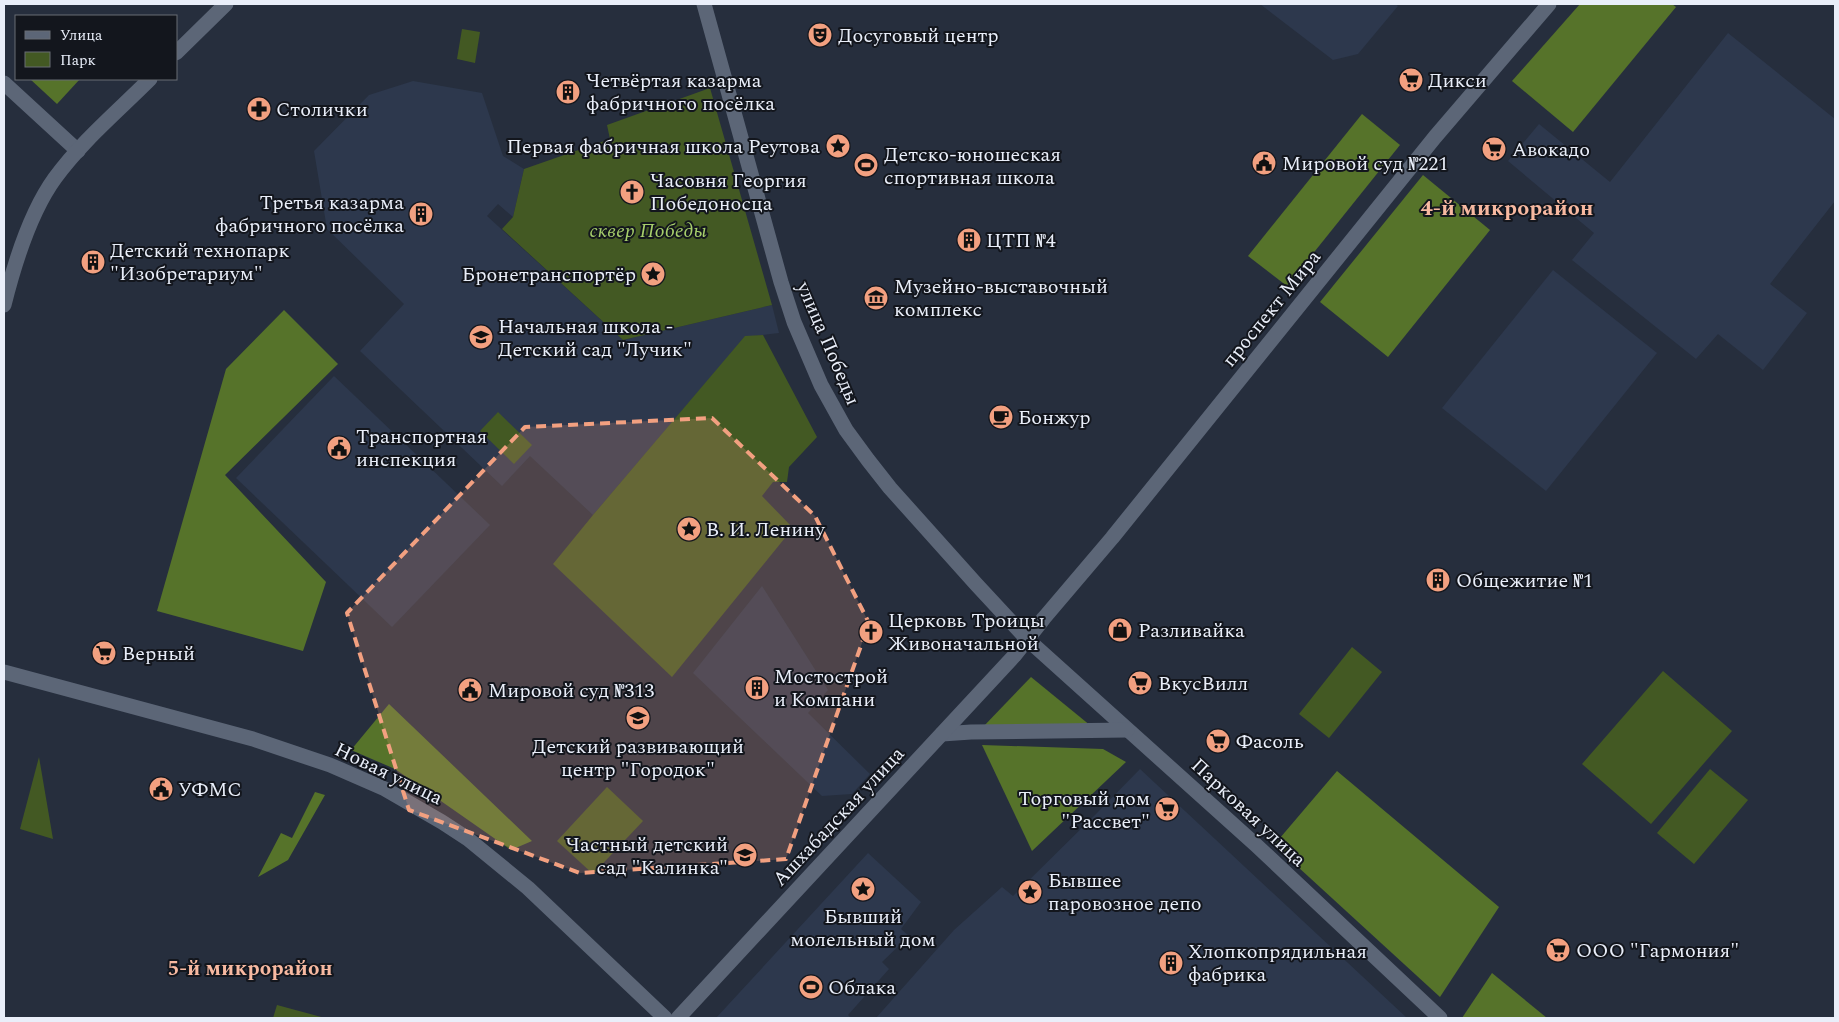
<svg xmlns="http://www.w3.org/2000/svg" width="1839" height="1022" viewBox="0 0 1839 1022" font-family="Spectral,serif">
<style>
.built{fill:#2d384d}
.green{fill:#435923}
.forest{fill:#56732a}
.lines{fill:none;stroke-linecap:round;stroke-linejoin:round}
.minor{stroke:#5c6677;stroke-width:15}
.marked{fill:#f2a080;fill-opacity:0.2;stroke:#f2a080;stroke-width:4;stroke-dasharray:10 6;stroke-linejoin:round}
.labels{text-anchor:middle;stroke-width:4;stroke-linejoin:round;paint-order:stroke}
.poi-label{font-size:20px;fill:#e9eef9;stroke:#13161d;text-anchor:start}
.park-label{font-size:20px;font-style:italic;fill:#a7cf6c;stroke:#13161d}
.street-label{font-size:20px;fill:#e9eef9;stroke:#13161d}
.neighbourhood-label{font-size:21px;font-weight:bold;fill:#f7b9a1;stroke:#13161d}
.quarter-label{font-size:22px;font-weight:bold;fill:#f7b9a1;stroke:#13161d}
</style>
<rect width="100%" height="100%" fill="#262e3d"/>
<g class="built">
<path d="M 1260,4 L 1395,4 L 1398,6 L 1358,54 L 1333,60 Z"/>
<path d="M 1728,33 L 1835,119 L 1835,201 L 1770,284 L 1807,313 L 1763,370 L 1718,334 L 1696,359 L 1572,260 L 1594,233 L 1508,161 L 1539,124 L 1610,182 Z"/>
<path d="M 413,81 L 482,93 L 503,156 L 524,169 L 513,217 L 498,204 L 487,216 L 623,340 L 772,305 L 779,333 L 745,337 L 593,515 L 530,456 L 502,486 L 360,351 L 404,304 L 327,229 L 314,151 L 369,95 Z"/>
<path d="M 1553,270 L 1657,353 L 1546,491 L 1442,408 Z"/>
<path d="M 334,376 L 490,525 L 392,627 L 236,478 Z"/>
<path d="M 762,586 L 828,690 L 808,713 L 870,774 L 852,794 L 822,796 L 693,673 Z"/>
<path d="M 1140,769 L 1215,839 L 1407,1018 L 876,1018 L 954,930 L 1002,887 L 1013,896 L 1096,814 Z"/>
<path d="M 868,853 L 921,902 L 901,929 L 909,936 L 882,962 L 889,969 L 848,1015 L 851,1018 L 716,1018 Z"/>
</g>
<g class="green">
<path d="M 462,29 L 480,32 L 475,63 L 457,59 Z"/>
<path d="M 710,88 L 772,305 L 623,340 L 502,229 L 513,217 L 524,169 L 610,139 L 607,125 Z"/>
<path d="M 763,335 L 817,437 L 789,467 L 787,482 L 773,482 L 762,496 L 793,528 L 672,677 L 553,564 L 593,515 L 745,336 Z"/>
<path d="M 498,412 L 532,445 L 514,464 L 480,431 Z"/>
<path d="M 1352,647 L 1382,672 L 1329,738 L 1299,714 Z"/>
<path d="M 1663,671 L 1732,731 L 1651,824 L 1582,764 Z"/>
<path d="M 39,757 L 53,839 L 20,829 Z"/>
<path d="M 1710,769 L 1748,800 L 1694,864 L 1657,833 Z"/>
<path d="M 607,787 L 643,821 L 593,874 L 557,841 Z"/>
<path d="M 277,1005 L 325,1018 L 273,1018 Z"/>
</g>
<g class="forest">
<path d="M 1580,4 L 1672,4 L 1676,7 L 1573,132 L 1512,81 Z"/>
<path d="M 30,79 L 80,79 L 57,104 Z"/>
<path d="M 1362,114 L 1400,145 L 1287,286 L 1248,256 Z"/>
<path d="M 1423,175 L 1490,230 L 1388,357 L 1320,302 Z"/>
<path d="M 284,310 L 338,364 L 225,475 L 326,582 L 303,651 L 157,611 L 226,369 Z"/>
<path d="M 1031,677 L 1091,726 L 982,728 Z"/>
<path d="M 389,704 L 532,841 L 511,850 L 395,769 L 351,750 Z"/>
<path d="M 982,745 L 1103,749 L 1126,762 L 1032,851 Z"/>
<path d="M 1337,771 L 1499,907 L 1440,997 L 1274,845 Z"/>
<path d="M 315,792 L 325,795 L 288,860 L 258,877 L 281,833 L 292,838 Z"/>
<path d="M 1492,973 L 1547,1018 L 1462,1018 Z"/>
</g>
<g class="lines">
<g class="minor">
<path d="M 704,4 L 781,282 L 794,322 L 821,385 L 846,430 L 868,460 L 890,488 L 976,584 L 1027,639 L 1256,845 L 1440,1018"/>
<path d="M 176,53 L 226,4"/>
<path d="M 4,83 L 78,151"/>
<path d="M 4,305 C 14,265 31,211 55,178 C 82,141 118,111 150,79"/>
<path d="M 4,672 L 253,739 L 330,765 L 385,789 L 442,822 L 468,839 L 528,888 L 665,1018"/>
<path d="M 942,734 L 971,732 L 1127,730"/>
<path d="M 678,1018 L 1014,656 L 1044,618 L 1112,538 L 1435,137 L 1549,4"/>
</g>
</g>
<path class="marked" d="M 712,418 L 815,516 L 869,623 L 786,859 L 580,873 L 409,810 L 347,613 L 525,427 Z"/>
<defs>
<symbol id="theatre-disc" viewBox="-11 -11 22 22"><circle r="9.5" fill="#f2a080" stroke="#13161d"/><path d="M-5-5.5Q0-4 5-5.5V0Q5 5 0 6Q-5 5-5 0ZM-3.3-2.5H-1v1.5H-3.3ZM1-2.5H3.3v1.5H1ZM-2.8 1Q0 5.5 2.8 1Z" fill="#111"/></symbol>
<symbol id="supermarket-disc" viewBox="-11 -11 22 22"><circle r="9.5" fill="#f2a080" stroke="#13161d"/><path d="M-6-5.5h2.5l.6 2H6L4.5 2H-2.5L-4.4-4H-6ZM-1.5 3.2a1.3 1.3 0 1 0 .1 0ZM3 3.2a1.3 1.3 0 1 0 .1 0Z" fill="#111"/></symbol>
<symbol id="building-disc" viewBox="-11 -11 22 22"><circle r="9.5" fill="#f2a080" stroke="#13161d"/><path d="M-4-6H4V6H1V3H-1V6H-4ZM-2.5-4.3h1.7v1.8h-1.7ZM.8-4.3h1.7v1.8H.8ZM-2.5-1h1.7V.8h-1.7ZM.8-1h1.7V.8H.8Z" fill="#111"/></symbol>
<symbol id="pharmacy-disc" viewBox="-11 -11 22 22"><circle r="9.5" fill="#f2a080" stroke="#13161d"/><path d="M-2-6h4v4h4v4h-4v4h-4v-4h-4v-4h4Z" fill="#111"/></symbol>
<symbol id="sight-disc" viewBox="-11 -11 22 22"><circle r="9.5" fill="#f2a080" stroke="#13161d"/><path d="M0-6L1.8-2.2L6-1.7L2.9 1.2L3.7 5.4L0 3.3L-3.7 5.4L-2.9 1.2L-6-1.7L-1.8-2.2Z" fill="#111"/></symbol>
<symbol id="civic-disc" viewBox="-11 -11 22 22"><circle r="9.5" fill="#f2a080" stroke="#13161d"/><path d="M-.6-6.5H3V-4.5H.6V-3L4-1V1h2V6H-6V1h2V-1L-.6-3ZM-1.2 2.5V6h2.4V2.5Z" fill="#111"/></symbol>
<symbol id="stadium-disc" viewBox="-11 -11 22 22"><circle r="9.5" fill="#f2a080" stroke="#13161d"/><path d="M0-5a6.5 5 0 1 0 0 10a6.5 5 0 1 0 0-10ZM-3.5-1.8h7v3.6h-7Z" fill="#111"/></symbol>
<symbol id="church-disc" viewBox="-11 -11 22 22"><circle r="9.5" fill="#f2a080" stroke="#13161d"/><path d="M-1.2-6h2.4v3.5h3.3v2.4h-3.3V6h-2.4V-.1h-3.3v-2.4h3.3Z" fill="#111"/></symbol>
<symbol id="museum-disc" viewBox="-11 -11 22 22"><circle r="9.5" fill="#f2a080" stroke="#13161d"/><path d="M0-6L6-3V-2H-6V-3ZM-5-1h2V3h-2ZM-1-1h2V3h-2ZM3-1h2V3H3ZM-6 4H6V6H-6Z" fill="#111"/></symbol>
<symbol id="school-disc" viewBox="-11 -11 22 22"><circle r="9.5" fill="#f2a080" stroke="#13161d"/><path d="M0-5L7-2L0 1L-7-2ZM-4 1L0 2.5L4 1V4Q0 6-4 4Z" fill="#111"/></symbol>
<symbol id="cafe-disc" viewBox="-11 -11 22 22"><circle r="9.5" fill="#f2a080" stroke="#13161d"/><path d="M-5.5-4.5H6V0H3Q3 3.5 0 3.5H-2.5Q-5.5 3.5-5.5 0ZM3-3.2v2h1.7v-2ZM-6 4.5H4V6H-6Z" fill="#111"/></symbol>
<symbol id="shop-disc" viewBox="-11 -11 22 22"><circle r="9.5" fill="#f2a080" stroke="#13161d"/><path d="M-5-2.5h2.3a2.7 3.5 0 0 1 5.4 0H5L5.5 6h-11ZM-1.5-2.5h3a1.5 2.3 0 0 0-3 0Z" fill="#111"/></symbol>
</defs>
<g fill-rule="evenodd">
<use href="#theatre-disc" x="806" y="21" width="28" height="28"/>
<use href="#supermarket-disc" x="1397" y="66" width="28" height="28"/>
<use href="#building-disc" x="554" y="78" width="28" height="28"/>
<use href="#pharmacy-disc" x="245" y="95" width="28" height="28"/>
<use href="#sight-disc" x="824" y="132" width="28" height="28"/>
<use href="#supermarket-disc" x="1480" y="135" width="28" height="28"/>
<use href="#civic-disc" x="1250" y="149" width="28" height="28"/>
<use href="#stadium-disc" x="852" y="151" width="28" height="28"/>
<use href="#church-disc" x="618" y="178" width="28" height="28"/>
<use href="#building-disc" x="407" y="200" width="28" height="28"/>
<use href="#building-disc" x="955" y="226" width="28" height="28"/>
<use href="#building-disc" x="79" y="248" width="28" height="28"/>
<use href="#sight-disc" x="639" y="260" width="28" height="28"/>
<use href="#museum-disc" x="862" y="284" width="28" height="28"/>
<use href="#school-disc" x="467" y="323" width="28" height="28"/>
<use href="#cafe-disc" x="987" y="403" width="28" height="28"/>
<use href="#civic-disc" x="325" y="434" width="28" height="28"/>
<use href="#sight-disc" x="675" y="515" width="28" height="28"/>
<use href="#building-disc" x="1424" y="566" width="28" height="28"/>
<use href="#shop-disc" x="1106" y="616" width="28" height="28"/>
<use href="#church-disc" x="857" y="618" width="28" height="28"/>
<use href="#supermarket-disc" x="90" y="639" width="28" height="28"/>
<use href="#supermarket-disc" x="1126" y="669" width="28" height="28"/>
<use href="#building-disc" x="743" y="674" width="28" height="28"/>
<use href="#civic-disc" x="456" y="676" width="28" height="28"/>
<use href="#school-disc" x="624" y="704" width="28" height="28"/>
<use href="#supermarket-disc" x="1204" y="727" width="28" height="28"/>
<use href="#civic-disc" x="147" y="775" width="28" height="28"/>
<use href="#supermarket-disc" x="1153" y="795" width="28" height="28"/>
<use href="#school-disc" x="731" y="841" width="28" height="28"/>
<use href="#sight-disc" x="849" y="875" width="28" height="28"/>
<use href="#sight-disc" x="1016" y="878" width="28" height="28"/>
<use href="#supermarket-disc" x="1544" y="936" width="28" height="28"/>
<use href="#building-disc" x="1157" y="949" width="28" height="28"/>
<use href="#stadium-disc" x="797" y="973" width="28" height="28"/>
</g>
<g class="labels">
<g class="poi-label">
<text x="838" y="42">Досуговый центр</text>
<text x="586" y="87">Четвёртая казарма<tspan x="586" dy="23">фабричного посёлка</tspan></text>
<text x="1428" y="87">Дикси</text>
<text x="276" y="116">Столички</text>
<text x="820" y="153" text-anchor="end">Первая фабричная школа Реутова</text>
<text x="1512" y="156">Авокадо</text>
<text x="884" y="161">Детско-юношеская<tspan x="884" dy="23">спортивная школа</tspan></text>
<text x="1282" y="170">Мировой суд №221</text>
<text x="650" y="187">Часовня Георгия<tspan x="650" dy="23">Победоносца</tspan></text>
<text x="404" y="209" text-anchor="end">Третья казарма<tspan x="404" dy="23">фабричного посёлка</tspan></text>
<text x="986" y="247">ЦТП №4</text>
<text x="110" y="257">Детский технопарк<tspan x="110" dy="23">"Изобретариум"</tspan></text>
<text x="636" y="281" text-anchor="end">Бронетранспортёр</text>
<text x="894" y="293">Музейно-выставочный<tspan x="894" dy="23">комплекс</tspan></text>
<text x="498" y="333">Начальная школа -<tspan x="498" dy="23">Детский сад "Лучик"</tspan></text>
<text x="1018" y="424">Бонжур</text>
<text x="356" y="443">Транспортная<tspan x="356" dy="23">инспекция</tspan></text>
<text x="706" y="536">В. И. Ленину</text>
<text x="1456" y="587">Общежитие №1</text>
<text x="888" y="627">Церковь Троицы<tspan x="888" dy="23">Живоначальной</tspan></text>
<text x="1138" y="637">Разливайка</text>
<text x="122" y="660">Верный</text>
<text x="774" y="683">Мостострой<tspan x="774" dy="23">и Компани</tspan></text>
<text x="1158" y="690">ВкусВилл</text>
<text x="488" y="697">Мировой суд №313</text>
<text x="1236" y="748">Фасоль</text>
<text x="638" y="753" text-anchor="middle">Детский развивающий<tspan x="638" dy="23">центр "Городок"</tspan></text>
<text x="178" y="796">УФМС</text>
<text x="1150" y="805" text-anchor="end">Торговый дом<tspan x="1150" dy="23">"Рассвет"</tspan></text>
<text x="728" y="851" text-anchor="end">Частный детский<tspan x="728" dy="23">сад "Калинка"</tspan></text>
<text x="1048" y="887">Бывшее<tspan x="1048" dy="23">паровозное депо</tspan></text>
<text x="863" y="923" text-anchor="middle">Бывший<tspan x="863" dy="23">молельный дом</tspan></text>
<text x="1576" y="957">ООО "Гармония"</text>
<text x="1188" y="958">Хлопкопрядильная<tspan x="1188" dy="23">фабрика</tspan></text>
<text x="828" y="994">Облака</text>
</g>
<g class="park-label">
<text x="648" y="237">сквер Победы</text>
</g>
<g class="street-label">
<text transform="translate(1271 308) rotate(-51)" y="7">проспект Мира</text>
<text transform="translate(829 343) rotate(67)" y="7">улица Победы</text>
<text transform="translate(389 773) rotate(26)" y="7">Новая улица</text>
<text transform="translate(1249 812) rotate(43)" y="7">Парковая улица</text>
<text transform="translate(838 816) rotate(-47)" y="7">Ашхабадская улица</text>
</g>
<g class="neighbourhood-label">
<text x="250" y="975">5-й микрорайон</text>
</g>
<g class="quarter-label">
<text x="1507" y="215">4-й микрорайон</text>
</g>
</g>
<rect width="1839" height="1022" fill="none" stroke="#e9eef9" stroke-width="10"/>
<rect x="15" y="15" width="162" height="65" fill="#13161d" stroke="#696c75"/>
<rect x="25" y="31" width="25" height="8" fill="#5c6677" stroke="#696c75"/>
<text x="60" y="40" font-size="15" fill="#e9eef9">Улица</text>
<rect x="25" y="52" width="25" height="15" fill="#435923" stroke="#696c75"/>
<text x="60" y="65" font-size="15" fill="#e9eef9">Парк</text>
</svg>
